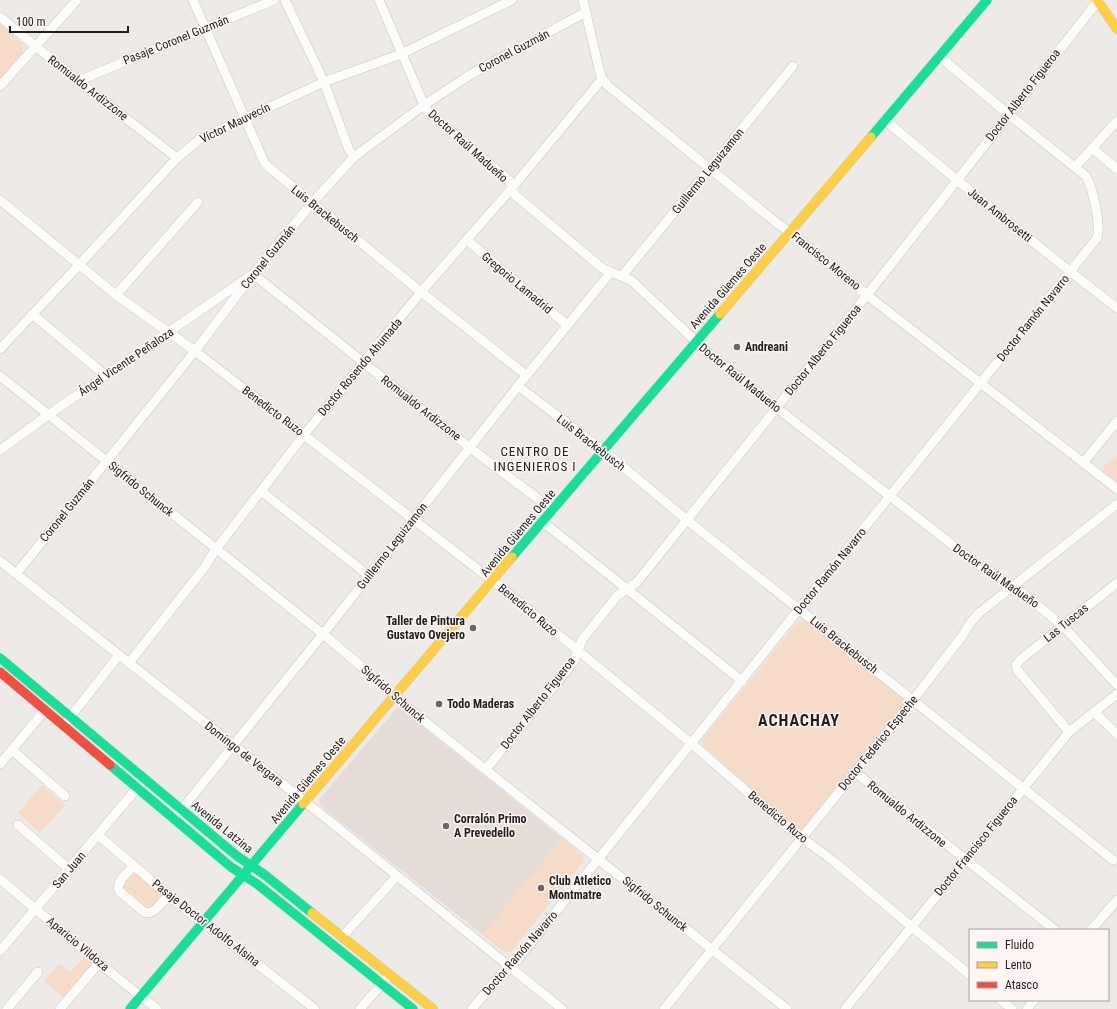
<svg xmlns="http://www.w3.org/2000/svg" width="1117" height="1009" viewBox="0 0 1117 1009" font-family="'Roboto Condensed',sans-serif">
<style>
.built{fill:#e5dcd6}
.green{fill:#f7dbc9}
.lines{fill:none;stroke-linecap:round;stroke-linejoin:round}
.street-casing{stroke:#cac8c6;stroke-width:10}
.fast-casing{stroke:#cac8c6;stroke-width:10}
.slow-casing{stroke:#cac8c6;stroke-width:10}
.jam-casing{stroke:#cac8c6;stroke-width:10}
.street{stroke:#fcfcfb;stroke-width:9}
.fast{stroke:#16e098;stroke-width:9}
.slow{stroke:#ffcf43;stroke-width:9}
.jam{stroke:#f24e42;stroke-width:9}
.poi-dot{fill:#686564;stroke:#fdf6f2;stroke-width:1.5}
.labels{text-anchor:middle;stroke-width:3;stroke-linejoin:round;paint-order:stroke}
.street-label{font-size:12px;fill:#201e1d;stroke:#fdf6f2}
.poi-label{font-size:12px;font-weight:bold;fill:#201e1d;stroke:#fdf6f2;text-anchor:start}
.neighbourhood-label{font-size:13px;letter-spacing:1px;fill:#201e1d;stroke:#fdf6f2}
.district-label{font-size:16px;font-weight:bold;letter-spacing:1px;fill:#201e1d;stroke:#fdf6f2}
</style>
<rect width="100%" height="100%" fill="#edeae7"/>
<path class="built" d="M 399,708 L 562,838 L 483,935 L 321,806 L 319,803 L 319,800 L 396,709 Z"/>
<g class="green">
<path d="M 0,24 L 23,44 L 24,48 L 23,52 L 0,79 Z"/>
<path d="M 1117,455 L 1117,484 L 1104,475 L 1103,469 L 1105,465 Z"/>
<path d="M 802,620 L 808,621 L 904,697 L 905,701 L 904,706 L 806,827 L 801,830 L 795,828 L 704,746 L 702,741 L 705,736 L 796,624 Z"/>
<path d="M 42,785 L 65,805 L 40,833 L 18,813 Z"/>
<path d="M 562,838 L 583,855 L 584,861 L 511,952 L 504,952 L 483,935 Z"/>
<path d="M 134,872 L 161,895 L 151,909 L 148,910 L 122,889 L 121,885 Z"/>
<path d="M 85,956 L 93,965 L 65,999 L 44,981 L 59,963 L 70,972 Z"/>
</g>
<g class="lines">
<defs>
<g id="street">
<path d="M 193,0 L 265,164 L 421,292 L 526,375"/>
<path d="M 285,0 L 324,82 L 349,150 L 354,157"/>
<path d="M 379,0 L 424,105 L 428,112 L 509,180 L 515,195 L 602,268 C 612,273 622,276 632,281 L 705,350 L 777,408 L 977,564 L 1014,586 L 1063,626 L 1117,685"/>
<path d="M 583,0 L 599,69 L 602,79 L 607,85 L 778,224 L 790,232 L 867,295 L 1117,489"/>
<path d="M 0,17 L 78,81 L 177,158"/>
<path d="M 78,81 L 274,0"/>
<path d="M 0,86 L 77,0"/>
<path d="M 885,120 C 961,184 1038,247 1117,308"/>
<path d="M 1092,148 L 1117,169"/>
<path d="M 1076,166 L 1117,121"/>
<path d="M 0,200 L 116,295 L 195,351 L 493,581 L 692,744 L 790,829 L 832,860 L 912,927 L 970,975"/>
<path d="M 467,240 L 567,325"/>
<path d="M 622,276 L 793,66"/>
<path d="M 116,295 L 198,202"/>
<path d="M 32,314 L 105,375"/>
<path d="M 0,349 L 79,265 L 177,158 L 200,139 L 324,82 L 401,54 L 512,0"/>
<path d="M 0,376 L 323,634 L 395,695 L 408,708 L 787,1009"/>
<path d="M 518,386 L 604,451 L 687,520 L 1113,860"/>
<path d="M 0,450 L 48,415 L 253,274 L 469,447 L 553,510"/>
<path d="M 1083,463 L 1117,421"/>
<path d="M 261,491 L 368,575"/>
<path d="M 543,522 L 742,681"/>
<path d="M 0,561 L 322,815 L 562,1009"/>
<path d="M 16,574 L 195,351 L 253,274 L 312,203 L 354,157 L 424,105 L 473,73 L 586,12"/>
<path d="M 129,663 L 204,568 L 216,549 L 304,435 L 421,292 L 512,188 L 602,79"/>
<path d="M 1094,712 L 1117,734"/>
<path d="M 68,720 L 119,655"/>
<path d="M 1069,732 L 1018,671 L 1016,665 L 1020,660 L 1117,583"/>
<path d="M 12,750 L 65,796"/>
<path d="M 0,764 L 45,710"/>
<path d="M 486,769 L 573,663 L 582,640 L 617,596 L 637,582 L 867,295 L 1098,1"/>
<path d="M 855,772 L 1055,930"/>
<path d="M 178,814 L 323,634 L 518,386 L 610,273"/>
<path d="M 18,825 L 69,869"/>
<path d="M 98,835 L 193,916 L 211,928 L 315,1009"/>
<path d="M 134,866 C 128,872 115,882 119,891 L 144,912 C 154,916 162,902 168,895"/>
<path d="M 0,879 L 99,963 L 157,1009"/>
<path d="M 1091,930 L 1117,900"/>
<path d="M 342,937 L 397,876"/>
<path d="M 0,951 L 137,788"/>
<path d="M 1001,1000 L 1012,1009"/>
<path d="M 7,1009 L 38,972"/>
<path d="M 60,1009 L 99,963"/>
<path d="M 360,1009 L 385,980"/>
<path d="M 472,1009 L 502,973 L 518,959 L 1097,238 C 1101,225 1093,188 1086,176 L 1008,114 L 939,56"/>
<path d="M 664,1009 L 913,700 L 963,635 L 970,623 L 979,613 L 1117,504"/>
<path d="M 845,1009 L 1069,732 L 1117,694"/>
<path d="M 1027,1009 L 1034,1000"/>
</g>
<g id="fast">
<path d="M 871,137 L 987,0"/>
<path d="M 512,557 L 720,314"/>
<path d="M 0,658 L 237,856 L 265,875 L 312,913"/>
<path d="M 110,765 L 231,867 L 257,884 L 413,1009"/>
<path d="M 130,1009 L 303,804"/>
</g>
<g id="slow">
<path d="M 1097,0 L 1117,29"/>
<path d="M 720,314 L 871,137"/>
<path d="M 303,804 L 512,557"/>
<path d="M 312,913 L 433,1009"/>
</g>
<path id="jam" d="M 0,672 L 110,765"/>
</defs>
<use href="#street" class="street-casing"/>
<use href="#fast" class="fast-casing"/>
<use href="#slow" class="slow-casing"/>
<use href="#jam" class="jam-casing"/>
<use href="#street" class="street"/>
<use href="#fast" class="fast"/>
<use href="#slow" class="slow"/>
<use href="#jam" class="jam"/>
</g>
<g class="poi-dot">
<circle cx="737" cy="347" r="4"/>
<circle cx="473" cy="628" r="4"/>
<circle cx="439" cy="704" r="4"/>
<circle cx="446" cy="826" r="4"/>
<circle cx="541" cy="888" r="4"/>
</g>
<g class="labels">
<g class="street-label">
<text transform="translate(176 40) rotate(-22)" y="4">Pasaje Coronel Guzmán</text>
<text transform="translate(514 51) rotate(-28)" y="4">Coronel Guzmán</text>
<text transform="translate(88 88) rotate(38)" y="4">Romualdo Ardizzone</text>
<text transform="translate(1023 95) rotate(-52)" y="4">Doctor Alberto Figueroa</text>
<text transform="translate(235 123) rotate(-26)" y="4">Víctor Mauvecín</text>
<text transform="translate(468 146) rotate(42)" y="4">Doctor Raúl Madueño</text>
<text transform="translate(708 171) rotate(-51)" y="4">Guillermo Leguizamon</text>
<text transform="translate(325 214) rotate(39)" y="4">Luis Brackebusch</text>
<text transform="translate(1000 215) rotate(39)" y="4">Juan Ambrosetti</text>
<text transform="translate(268 257) rotate(-51)" y="4">Coronel Guzmán</text>
<text transform="translate(826 261) rotate(39)" y="4">Francisco Moreno</text>
<text transform="translate(517 283) rotate(40)" y="4">Gregorio Lamadrid</text>
<text transform="translate(728 286) rotate(-49)" y="4">Avenida Güemes Oeste</text>
<text transform="translate(1033 318) rotate(-51)" y="4">Doctor Ramón Navarro</text>
<text transform="translate(823 350) rotate(-51)" y="4">Doctor Alberto Figueroa</text>
<text transform="translate(126 362) rotate(-34)" y="4">Ángel Vicente Peñaloza</text>
<text transform="translate(360 367) rotate(-50)" y="4">Doctor Rosendo Ahumada</text>
<text transform="translate(740 378) rotate(39)" y="4">Doctor Raúl Madueño</text>
<text transform="translate(421 408) rotate(38)" y="4">Romualdo Ardizzone</text>
<text transform="translate(273 411) rotate(37)" y="4">Benedicto Ruzo</text>
<text transform="translate(591 443) rotate(38)" y="4">Luis Brackebusch</text>
<text transform="translate(141 489) rotate(39)" y="4">Sigfrido Schunck</text>
<text transform="translate(67 510) rotate(-51)" y="4">Coronel Guzmán</text>
<text transform="translate(518 533) rotate(-50)" y="4">Avenida Güemes Oeste</text>
<text transform="translate(392 546) rotate(-52)" y="4">Guillermo Leguizamon</text>
<text transform="translate(830 571) rotate(-51)" y="4">Doctor Ramón Navarro</text>
<text transform="translate(996 576) rotate(35)" y="4">Doctor Raúl Madueño</text>
<text transform="translate(528 610) rotate(40)" y="4">Benedicto Ruzo</text>
<text transform="translate(1066 623) rotate(-39)" y="4">Las Tuscas</text>
<text transform="translate(844 645) rotate(39)" y="4">Luis Brackebusch</text>
<text transform="translate(393 694) rotate(41)" y="4">Sigfrido Schunck</text>
<text transform="translate(538 703) rotate(-52)" y="4">Doctor Alberto Figueroa</text>
<text transform="translate(878 743) rotate(-51)" y="4">Doctor Federico Espeche</text>
<text transform="translate(244 754) rotate(38)" y="4">Domingo de Vergara</text>
<text transform="translate(308 780) rotate(-50)" y="4">Avenida Güemes Oeste</text>
<text transform="translate(907 814) rotate(39)" y="4">Romualdo Ardizzone</text>
<text transform="translate(778 817) rotate(40)" y="4">Benedicto Ruzo</text>
<text transform="translate(222 827) rotate(39)" y="4">Avenida Latzina</text>
<text transform="translate(976 846) rotate(-51)" y="4">Doctor Francisco Figueroa</text>
<text transform="translate(69 870) rotate(-50)" y="4">San Juan</text>
<text transform="translate(655 904) rotate(39)" y="4">Sigfrido Schunck</text>
<text transform="translate(206 923) rotate(38)" y="4">Pasaje Doctor Adolfo Alsina</text>
<text transform="translate(78 944) rotate(40)" y="4">Aparicio Vildoza</text>
<text transform="translate(520 953) rotate(-49)" y="4">Doctor Ramón Navarro</text>
</g>
<g class="poi-label">
<text x="745" y="351">Andreani</text>
<text x="465" y="625" text-anchor="end">Taller de Pintura<tspan x="465" dy="14">Gustavo Ovejero</tspan></text>
<text x="447" y="708">Todo Maderas</text>
<text x="454" y="823">Corralón Primo<tspan x="454" dy="14">A Prevedello</tspan></text>
<text x="549" y="885">Club Atletico<tspan x="549" dy="14">Montmatre</tspan></text>
</g>
<g class="neighbourhood-label">
<text x="535" y="456">CENTRO DE<tspan x="535" dy="15">INGENIEROS I</tspan></text>
</g>
<g class="district-label">
<text x="799" y="726">ACHACHAY</text>
</g>
</g>
<rect x="969" y="929" width="140" height="72" fill="#fdf6f2" stroke="#a5a09d"/>
<rect x="977" y="942" width="20" height="6" fill="#16e098" stroke="#a5a09d"/>
<text x="1005" y="949" font-size="12" fill="#201e1d">Fluido</text>
<rect x="977" y="962" width="20" height="6" fill="#ffcf43" stroke="#a5a09d"/>
<text x="1005" y="969" font-size="12" fill="#201e1d">Lento</text>
<rect x="977" y="982" width="20" height="6" fill="#f24e42" stroke="#a5a09d"/>
<text x="1005" y="989" font-size="12" fill="#201e1d">Atasco</text>
<path d="M10 26v6h118v-6" fill="none" stroke="#201e1d" stroke-width="2"/>
<text x="16" y="26" font-size="12" fill="#201e1d" stroke="#fdf6f2" stroke-width="3" paint-order="stroke">100 m</text>
</svg>
